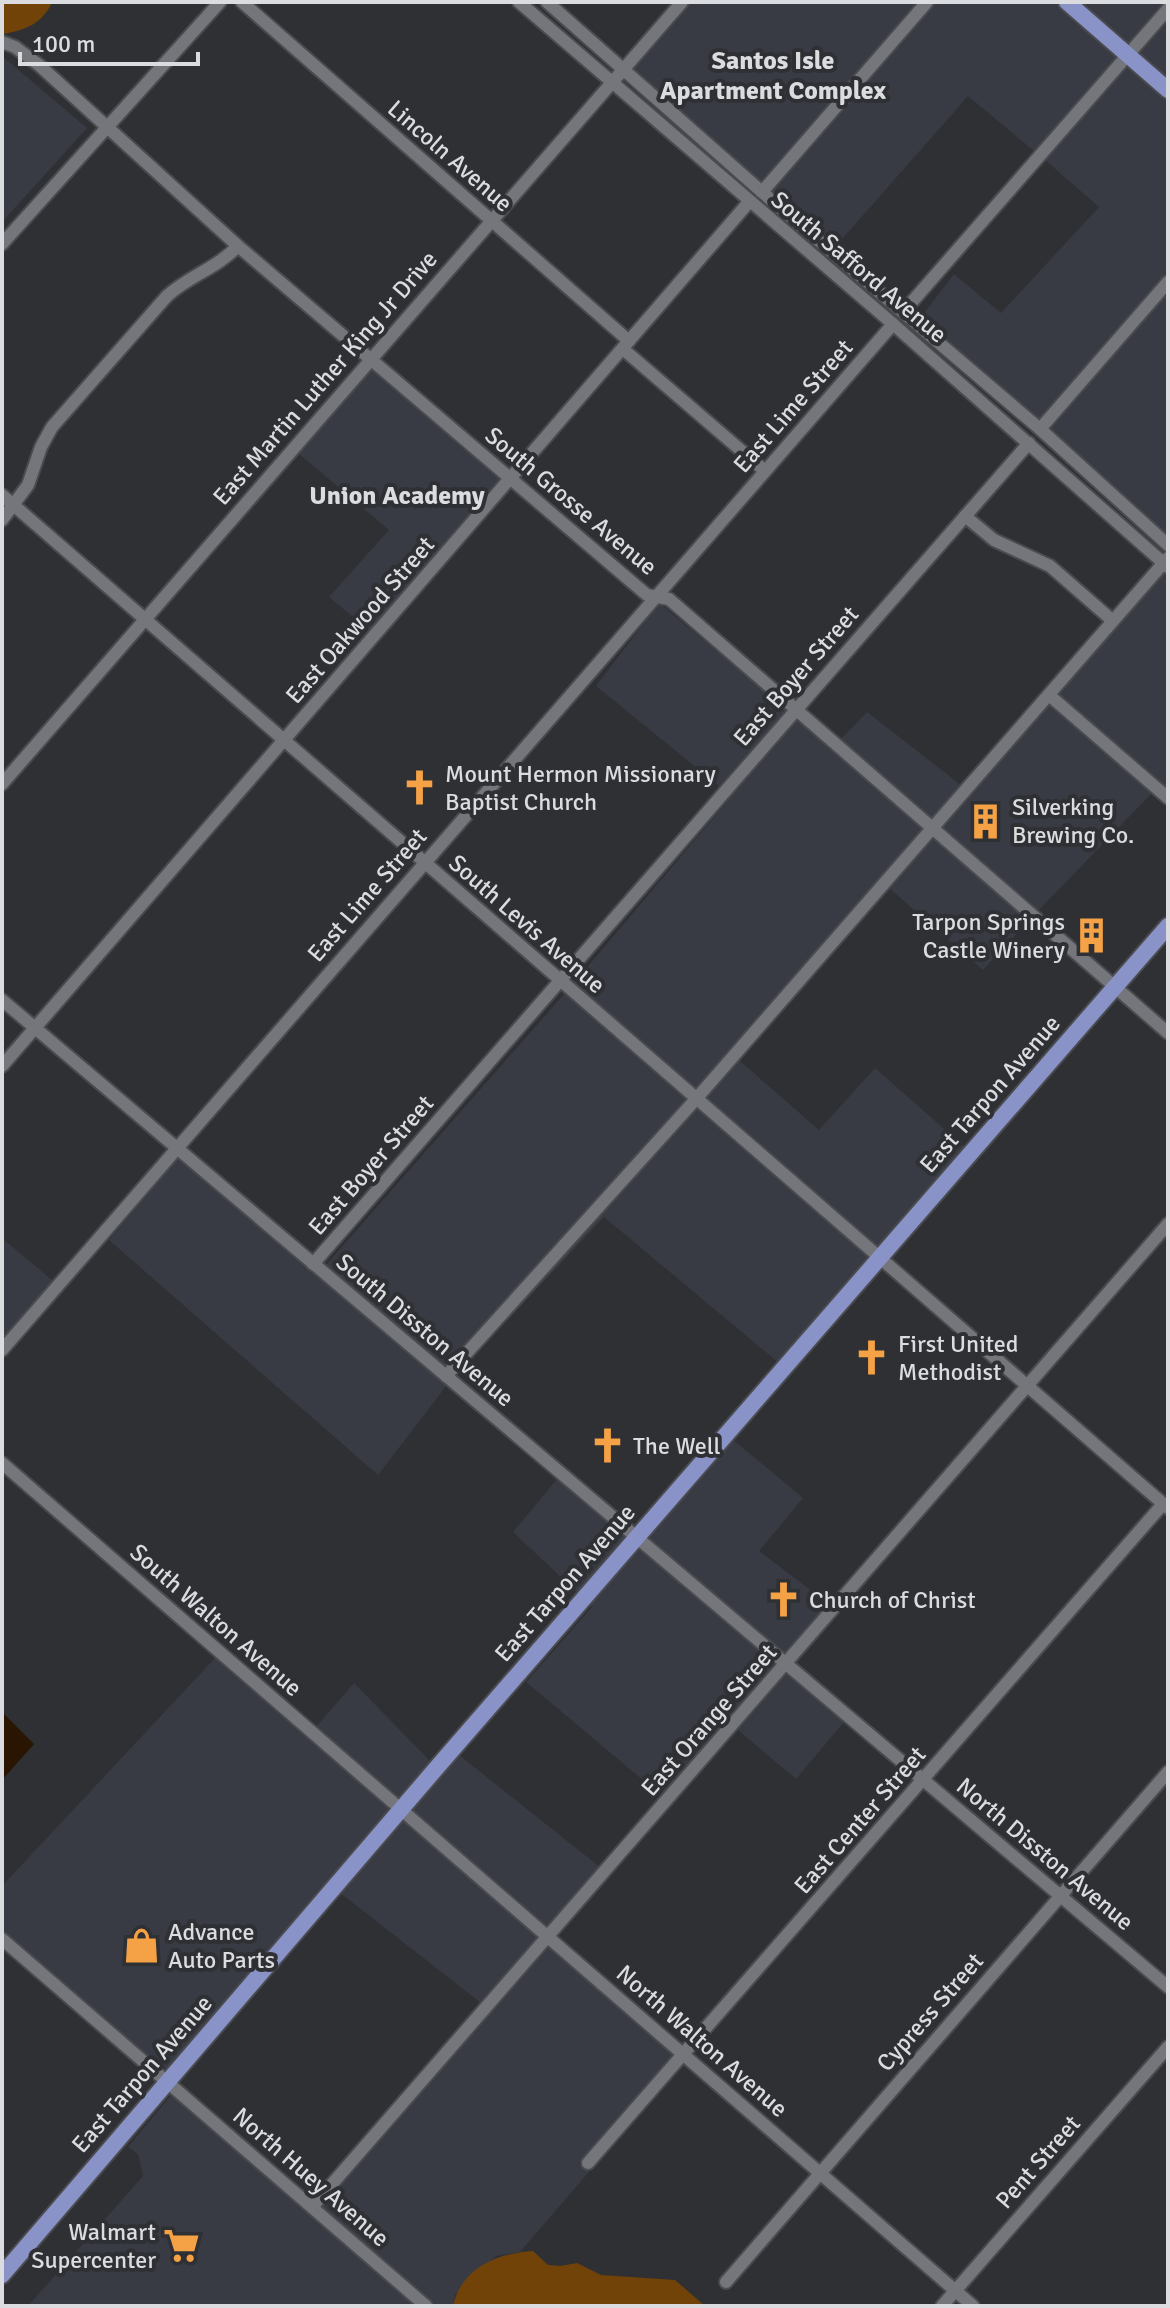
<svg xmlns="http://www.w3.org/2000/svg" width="1170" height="2308" viewBox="0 0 1170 2308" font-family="Signika,sans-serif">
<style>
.built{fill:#383b44}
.green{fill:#714308}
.water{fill:#291501}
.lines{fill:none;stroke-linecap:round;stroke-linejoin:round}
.minor-casing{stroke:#4a4b4f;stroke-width:16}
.major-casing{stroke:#4a4b4f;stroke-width:20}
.minor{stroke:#75767b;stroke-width:12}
.major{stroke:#8993c7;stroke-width:16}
.labels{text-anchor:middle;stroke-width:8;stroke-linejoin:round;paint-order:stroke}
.street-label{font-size:24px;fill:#dbdcdf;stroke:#2f3034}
.poi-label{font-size:24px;fill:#dbdcdf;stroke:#2f3034;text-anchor:start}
.neighbourhood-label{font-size:26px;font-weight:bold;fill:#dbdcdf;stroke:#2f3034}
</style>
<rect width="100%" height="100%" fill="#2f3034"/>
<g class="built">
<path d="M 691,2 L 918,2 L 761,182 L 633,68 Z"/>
<path d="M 936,2 L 1057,2 L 1119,55 L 1034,151 L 968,96 L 836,246 L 771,191 Z"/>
<path d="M 1076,2 L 1165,2 L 1127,46 Z"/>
<path d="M 1168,20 L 1168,82 L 1137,55 Z"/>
<path d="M 2,56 L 87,128 L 2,222 Z"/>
<path d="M 1129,64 L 1168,98 L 1168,271 L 1039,420 L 921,317 L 954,274 L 1001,313 L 1099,207 L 1045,160 Z"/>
<path d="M 1168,293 L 1168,536 L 1050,429 Z"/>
<path d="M 373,369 L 502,479 L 370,631 L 329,597 L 389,530 L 298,453 Z"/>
<path d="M 1165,572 L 1168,575 L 1168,790 L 1059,695 Z"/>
<path d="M 659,603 L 787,709 L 719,786 L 596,686 Z"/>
<path d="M 1051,704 L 1158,798 L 1152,793 L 1038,911 L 942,828 Z"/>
<path d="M 867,712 L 961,785 L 932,819 L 841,739 Z"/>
<path d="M 798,718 L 924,828 L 694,1090 L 573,984 L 731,797 L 730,795 Z"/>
<path d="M 934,837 L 1029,920 L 983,970 L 890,889 Z"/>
<path d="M 565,993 L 686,1099 L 445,1367 L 325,1266 Z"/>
<path d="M 739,1060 L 819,1130 L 875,1068 L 966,1148 L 879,1249 L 705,1099 Z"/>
<path d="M 697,1108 L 871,1258 L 779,1363 L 604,1217 L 470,1360 Z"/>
<path d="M 178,1158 L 447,1385 L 378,1475 L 109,1240 Z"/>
<path d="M 2,1238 L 53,1281 L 2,1340 Z"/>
<path d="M 731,1438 L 803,1498 L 759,1551 L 829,1604 L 785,1655 L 648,1540 Z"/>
<path d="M 557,1479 L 627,1539 L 579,1594 L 513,1532 Z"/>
<path d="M 638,1548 L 777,1665 L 662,1796 L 526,1682 L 592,1607 L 589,1604 Z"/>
<path d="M 216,1657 L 392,1810 L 170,2068 L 159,2067 L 2,1931 L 2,1886 Z"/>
<path d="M 787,1674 L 844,1722 L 796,1779 L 738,1730 Z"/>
<path d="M 354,1683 L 432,1763 L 400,1800 L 316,1727 Z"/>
<path d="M 459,1755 L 600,1867 L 547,1929 L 410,1809 Z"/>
<path d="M 402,1819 L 539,1938 L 481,2003 L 339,1892 Z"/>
<path d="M 549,1947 L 674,2055 L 579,2163 L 589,2172 L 520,2252 L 496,2256 L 455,2295 L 453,2306 L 435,2306 L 321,2206 Z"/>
<path d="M 172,2094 L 332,2232 L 417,2306 L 28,2306 L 143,2176 L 138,2154 L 128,2147 Z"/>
</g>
<g class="green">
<path d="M 2,2 L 52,2 C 43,24 23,31 2,34 Z"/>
<path d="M 533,2251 L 548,2265 L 560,2266 L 577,2263 L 601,2275 L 675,2280 L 705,2306 L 453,2306 C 461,2268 498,2253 533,2251 Z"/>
</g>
<path class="water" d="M 2,1712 L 34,1744 L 2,1780 Z"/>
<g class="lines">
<defs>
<g id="minor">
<path d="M 242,2 L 629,341"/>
<path d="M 519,2 L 893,324 L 1168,567"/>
<path d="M 547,2 L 762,192 L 1040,429 L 1168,545"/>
<path d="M 2,42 L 15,47 L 39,65 L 238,246 L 647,595 L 669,599 L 1168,1033"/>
<path d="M 762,192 L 927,2"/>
<path d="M 2,244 L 220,2"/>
<path d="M 904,311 L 1168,9"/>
<path d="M 623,349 L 765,471"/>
<path d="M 1040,429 L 1168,282"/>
<path d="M 2,495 L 1168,1508"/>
<path d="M 965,516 L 994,540 L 1050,566 L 1113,621"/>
<path d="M 2,520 L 28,485 L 41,447 L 52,427 L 167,296 C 189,276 217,268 238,246"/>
<path d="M 1049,695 L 1168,798"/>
<path d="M 2,784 L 682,2"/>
<path d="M 2,1000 L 1168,1987"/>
<path d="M 2,1066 L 749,202"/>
<path d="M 313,1264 L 1029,443"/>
<path d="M 2,1350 L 893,324"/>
<path d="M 446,1376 L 696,1099 L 1168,558"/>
<path d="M 2,1463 L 973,2306"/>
<path d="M 2,1939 L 426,2306"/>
<path d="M 588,2163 L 1163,1504"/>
<path d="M 312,2207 L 1168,1224"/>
<path d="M 726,2282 L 1168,1772"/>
<path d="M 942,2306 L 1168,2047"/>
</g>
<g id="major">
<path d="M 1067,2 L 1168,90"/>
<path d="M 2,2275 L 439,1765 L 1168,926"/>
</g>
</defs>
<use href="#minor" class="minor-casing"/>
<use href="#major" class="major-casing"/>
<use href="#minor" class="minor"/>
<use href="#major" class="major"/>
</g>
<defs>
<symbol id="church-bare" viewBox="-9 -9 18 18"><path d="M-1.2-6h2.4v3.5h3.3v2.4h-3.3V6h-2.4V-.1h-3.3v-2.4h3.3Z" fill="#f5a246" stroke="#2f3034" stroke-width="2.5" paint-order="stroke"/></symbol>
<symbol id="building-bare" viewBox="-9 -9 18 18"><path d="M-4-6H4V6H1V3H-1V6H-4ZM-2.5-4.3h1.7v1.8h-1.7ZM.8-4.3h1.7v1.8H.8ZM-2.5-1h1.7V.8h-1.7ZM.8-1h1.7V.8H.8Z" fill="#f5a246" stroke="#2f3034" stroke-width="2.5" paint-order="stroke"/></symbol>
<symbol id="shop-bare" viewBox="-9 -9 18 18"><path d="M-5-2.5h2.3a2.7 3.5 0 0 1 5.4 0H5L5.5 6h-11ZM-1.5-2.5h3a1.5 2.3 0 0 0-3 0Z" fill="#f5a246" stroke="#2f3034" stroke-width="2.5" paint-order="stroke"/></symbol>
<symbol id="supermarket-bare" viewBox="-9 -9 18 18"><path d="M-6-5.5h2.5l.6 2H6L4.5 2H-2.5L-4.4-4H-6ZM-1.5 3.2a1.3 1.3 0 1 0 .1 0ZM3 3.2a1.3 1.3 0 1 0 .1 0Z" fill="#f5a246" stroke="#2f3034" stroke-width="2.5" paint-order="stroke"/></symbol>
</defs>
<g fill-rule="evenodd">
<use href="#church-bare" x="394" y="762" width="51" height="51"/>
<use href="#building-bare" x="960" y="796" width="51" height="51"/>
<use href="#building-bare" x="1066" y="910" width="51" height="51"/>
<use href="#church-bare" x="846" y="1332" width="51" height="51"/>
<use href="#church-bare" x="582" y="1420" width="51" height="51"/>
<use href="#church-bare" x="758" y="1574" width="51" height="51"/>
<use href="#shop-bare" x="116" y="1920" width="51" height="51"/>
<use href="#supermarket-bare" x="156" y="2220" width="51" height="51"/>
</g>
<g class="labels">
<g class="street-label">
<text transform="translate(450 156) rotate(41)" y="8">Lincoln Avenue</text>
<text transform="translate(859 267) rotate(40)" y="8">South Safford Avenue</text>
<text transform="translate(325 378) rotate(-49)" y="8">East Martin Luther King Jr Drive</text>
<text transform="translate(793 406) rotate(-49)" y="8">East Lime Street</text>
<text transform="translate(571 501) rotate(40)" y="8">South Grosse Avenue</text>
<text transform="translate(360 620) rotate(-49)" y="8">East Oakwood Street</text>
<text transform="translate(796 676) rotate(-49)" y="8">East Boyer Street</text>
<text transform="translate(367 895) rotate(-49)" y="8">East Lime Street</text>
<text transform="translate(527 924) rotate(41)" y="8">South Levis Avenue</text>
<text transform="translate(990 1094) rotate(-49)" y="8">East Tarpon Avenue</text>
<text transform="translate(371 1165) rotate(-49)" y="8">East Boyer Street</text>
<text transform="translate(425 1330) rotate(40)" y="8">South Disston Avenue</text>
<text transform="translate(565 1583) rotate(-49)" y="8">East Tarpon Avenue</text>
<text transform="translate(216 1620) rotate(41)" y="8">South Walton Avenue</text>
<text transform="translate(709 1720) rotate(-49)" y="8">East Orange Street</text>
<text transform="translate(860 1820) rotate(-49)" y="8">East Center Street</text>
<text transform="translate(1045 1854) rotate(40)" y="8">North Disston Avenue</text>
<text transform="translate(930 2012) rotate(-49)" y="8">Cypress Street</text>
<text transform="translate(702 2041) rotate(41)" y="8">North Walton Avenue</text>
<text transform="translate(142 2074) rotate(-49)" y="8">East Tarpon Avenue</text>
<text transform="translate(1038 2162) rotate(-49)" y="8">Pent Street</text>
<text transform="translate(311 2177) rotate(41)" y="8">North Huey Avenue</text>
</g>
<g class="poi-label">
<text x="445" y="782">Mount Hermon Missionary<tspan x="445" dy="28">Baptist Church</tspan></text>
<text x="1012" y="815">Silverking<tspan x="1012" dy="28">Brewing Co.</tspan></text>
<text x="1065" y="930" text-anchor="end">Tarpon Springs<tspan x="1065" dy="28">Castle Winery</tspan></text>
<text x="898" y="1352">First United<tspan x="898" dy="28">Methodist</tspan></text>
<text x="633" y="1454">The Well</text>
<text x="809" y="1608">Church of Christ</text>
<text x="168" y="1940">Advance<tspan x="168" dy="28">Auto Parts</tspan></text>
<text x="156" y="2240" text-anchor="end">Walmart<tspan x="156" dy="28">Supercenter</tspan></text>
</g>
<g class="neighbourhood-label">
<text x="773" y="69">Santos Isle<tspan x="773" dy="30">Apartment Complex</tspan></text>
<text x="397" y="504">Union Academy</text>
</g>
</g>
<rect width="1170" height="2308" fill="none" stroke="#dbdcdf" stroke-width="8"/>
<path d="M20 52v12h178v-12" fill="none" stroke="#dbdcdf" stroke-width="4"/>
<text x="32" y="52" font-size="24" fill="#dbdcdf" stroke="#2f3034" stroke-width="6" paint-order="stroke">100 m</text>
</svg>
